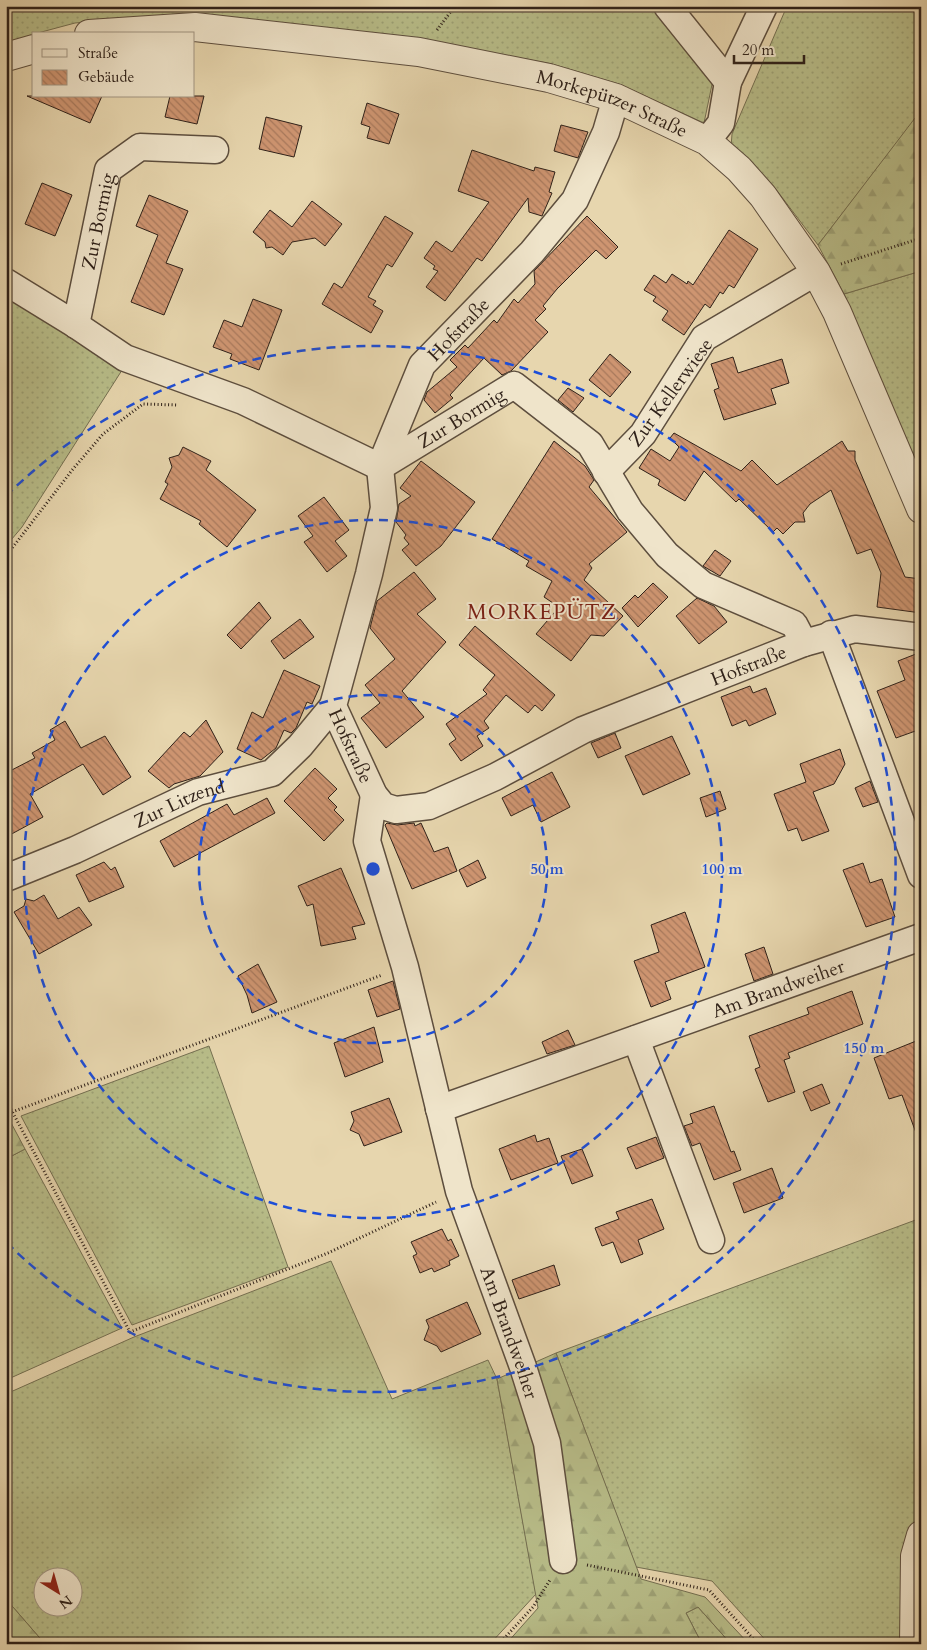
<svg xmlns="http://www.w3.org/2000/svg" width="927" height="1650" viewBox="0 0 927 1650" font-family="Cardo,serif">
<style>
.grass{fill:url(#grass-dots);stroke:#746f51;fill-rule:evenodd}
.forest{fill:url(#forest-firs);stroke:#746f51}
.building{fill:url(#building-back-hatch);stroke:#2f2119}
.lines{fill:none;stroke-linecap:round;stroke-linejoin:round}
.minor-casing{stroke:#5d4e3e;stroke-width:29}
.tertiary-casing{stroke:#5d4e3e;stroke-width:30}
.path{stroke:#2f2119;stroke-width:3;stroke-dasharray:1 2.5;stroke-linecap:butt}
.minor{stroke:#efe4ca;stroke-width:26}
.tertiary{stroke:#efe4ca;stroke-width:28}
.ring{fill:none;stroke:#1d4ed8;stroke-width:2.5;stroke-dasharray:9 6}
.labels{text-anchor:middle;stroke-width:4;stroke-linejoin:round;paint-order:stroke}
.street-label{font-size:19px;fill:#2f2119;stroke:#efe4ca}
.quarter-label{font-size:21px;letter-spacing:1px;fill:#7a1f14;stroke:#efe4ca}
.centre{fill:#1d4ed8;stroke:#efe4ca;stroke-width:2.5}
.ring-label{font-size:15px;text-anchor:middle;font-weight:bold;fill:#1d4ed8;stroke:#efe4ca;stroke-width:4;stroke-linejoin:round;paint-order:stroke}
</style>
<defs>
<pattern id="grass-dots" width="8" height="8" patternUnits="userSpaceOnUse" patternTransform="scale(1.25)"><rect width="8" height="8" fill="#b8bd89"/><path d="M2 2h.1M6 6h.1" fill="none" stroke="#9ea276" stroke-width="1.8" stroke-linecap="round"/></pattern>
<pattern id="forest-firs" width="22" height="20" patternUnits="userSpaceOnUse" patternTransform="scale(1.25)"><rect width="22" height="20" fill="#b8bd89"/><path d="M5 1l3.5 6h-7zM16 11l3.5 6h-7z" fill="#9ea276"/></pattern>
<pattern id="building-back-hatch" width="6" height="6" patternUnits="userSpaceOnUse" patternTransform="scale(1.25)"><rect width="6" height="6" fill="#ce9571"/><path d="M-1 5l2 2M0 0l6 6M5-1l2 2" fill="none" stroke="#a8795c"/></pattern>
</defs>
<rect width="100%" height="100%" fill="#e7d6ae"/>
<filter id="stains"><feTurbulence type="fractalNoise" baseFrequency=".004" numOctaves="4"/><feColorMatrix values="0 0 0 0 .2 0 0 0 0 .09 0 0 0 0 .02 0 0 0 .5 -.17"/></filter>
<radialGradient id="worn" r=".72"><stop offset=".6" stop-color="#630" stop-opacity="0"/><stop offset="1" stop-color="#630" stop-opacity=".3"/></radialGradient>
<g class="grass">
<path d="M 6,6 L 652,6 L 715,70 L 704,123 L 619,84 L 552,64 L 403,36 L 177,14 L 75,23 L 34,34 L 6,44 Z"/>
<path d="M 787,6 L 921,6 L 921,134 L 915,119 L 818,245 L 775,188 L 731,147 L 732,134 Z"/>
<path d="M 921,271 L 921,478 L 844,294 Z"/>
<path d="M 6,292 L 124,367 L 22,527 L 6,546 Z"/>
<path d="M 209,1046 L 288,1267 L 132,1325 L 21,1116 Z"/>
<path d="M 25,1149 L 122,1328 L 6,1380 L 6,1159 Z"/>
<path d="M 921,1218 L 921,1505 L 905,1559 L 905,1644 L 769,1644 L 712,1581 L 636,1567 L 556,1353 Z"/>
<path d="M 331,1261 L 392,1399 L 488,1360 L 497,1379 L 536,1594 L 490,1644 L 45,1644 L 6,1599 L 6,1394 L 134,1337 ZM 42,1578 L 72,1578 L 72,1608 L 42,1608 Z"/>
<path d="M 698,1607 L 731,1644 L 702,1644 L 686,1613 Z"/>
</g>
<g class="forest">
<path d="M 915,118 L 921,134 L 921,271 L 844,294 L 818,245 Z"/>
<path d="M 9,1119 L 25,1149 L 6,1159 L 6,1121 Z"/>
<path d="M 556,1353 L 641,1579 L 705,1597 L 749,1644 L 731,1644 L 698,1607 L 686,1613 L 702,1644 L 506,1644 L 538,1608 L 497,1379 Z"/>
<path d="M 6,1599 L 45,1644 L 6,1644 Z"/>
</g>
<g class="building">
<path d="M 27,96 L 102,96 L 90,123 Z"/>
<path d="M 170,96 L 204,96 L 197,124 L 165,117 Z"/>
<path d="M 367,103 L 399,114 L 389,144 L 367,138 L 370,127 L 361,124 Z"/>
<path d="M 266,117 L 302,126 L 294,157 L 259,149 Z"/>
<path d="M 561,125 L 588,132 L 578,158 L 554,151 Z"/>
<path d="M 472,150 L 534,171 L 535,167 L 555,172 L 549,192 L 552,193 L 542,216 L 529,212 L 528,198 L 482,261 L 477,258 L 445,301 L 426,287 L 438,271 L 433,269 L 435,266 L 424,258 L 436,241 L 452,252 L 489,202 L 458,191 Z"/>
<path d="M 42,183 L 72,195 L 55,236 L 25,224 Z"/>
<path d="M 149,195 L 188,211 L 166,263 L 183,269 L 164,315 L 131,302 L 158,235 L 136,226 Z"/>
<path d="M 312,201 L 342,224 L 325,246 L 315,238 L 292,242 L 283,255 L 272,247 L 266,248 L 265,242 L 253,232 L 270,210 L 292,227 Z"/>
<path d="M 385,216 L 413,233 L 392,267 L 387,264 L 368,297 L 376,301 L 373,305 L 383,311 L 371,333 L 322,304 L 334,283 L 342,288 Z"/>
<path d="M 587,216 L 618,247 L 606,259 L 596,250 L 557,289 L 543,306 L 546,309 L 535,320 L 548,332 L 511,371 L 502,375 L 484,358 L 450,395 L 453,398 L 435,413 L 424,400 L 427,392 L 457,367 L 450,360 L 465,345 L 468,348 L 494,320 L 497,323 L 514,299 L 518,303 L 535,284 L 534,271 Z"/>
<path d="M 729,230 L 758,249 L 734,288 L 729,285 L 723,294 L 720,292 L 710,308 L 705,304 L 684,335 L 662,320 L 668,311 L 653,301 L 656,297 L 644,290 L 654,275 L 666,283 L 672,274 L 687,284 L 688,281 L 693,285 Z"/>
<path d="M 253,299 L 282,310 L 259,370 L 230,359 L 232,354 L 213,347 L 224,320 L 242,327 Z"/>
<path d="M 610,354 L 631,372 L 610,397 L 589,380 Z"/>
<path d="M 733,357 L 738,373 L 782,359 L 789,383 L 771,389 L 776,404 L 724,420 L 714,390 L 719,388 L 711,364 Z"/>
<path d="M 568,388 L 584,398 L 573,412 L 558,400 Z"/>
<path d="M 674,433 L 741,471 L 752,460 L 777,485 L 842,441 L 848,451 L 855,451 L 855,460 L 905,577 L 921,579 L 921,613 L 877,607 L 881,573 L 871,549 L 857,554 L 831,490 L 810,504 L 803,513 L 805,522 L 795,522 L 783,534 L 777,528 L 773,532 L 739,499 L 736,502 L 704,471 L 685,501 L 658,485 L 660,480 L 639,468 L 651,449 L 670,461 L 679,447 L 670,438 Z"/>
<path d="M 554,441 L 585,466 L 594,480 L 589,487 L 627,532 L 589,564 L 592,568 L 584,580 L 623,616 L 604,636 L 591,635 L 571,661 L 536,634 L 559,607 L 544,597 L 552,581 L 526,566 L 529,561 L 492,539 Z"/>
<path d="M 183,447 L 211,461 L 206,470 L 256,510 L 227,547 L 199,524 L 201,521 L 160,499 L 168,484 L 165,482 L 172,467 L 169,458 L 179,455 Z"/>
<path d="M 421,461 L 475,502 L 441,546 L 416,566 L 402,550 L 409,544 L 404,538 L 406,535 L 396,522 L 399,504 L 411,496 L 400,488 Z"/>
<path d="M 324,497 L 349,530 L 335,541 L 347,556 L 327,572 L 304,542 L 313,536 L 298,516 Z"/>
<path d="M 715,550 L 731,561 L 720,576 L 703,566 Z"/>
<path d="M 414,572 L 436,599 L 417,614 L 446,642 L 402,691 L 424,717 L 386,748 L 361,718 L 380,703 L 365,685 L 395,659 L 370,628 L 377,601 Z"/>
<path d="M 653,583 L 668,597 L 638,627 L 622,608 L 635,595 L 638,598 Z"/>
<path d="M 697,598 L 714,606 L 727,622 L 699,644 L 676,616 Z"/>
<path d="M 259,602 L 271,618 L 241,649 L 227,635 Z"/>
<path d="M 300,619 L 314,637 L 284,659 L 271,641 Z"/>
<path d="M 475,626 L 555,695 L 542,711 L 535,705 L 528,713 L 506,695 L 484,721 L 489,728 L 477,736 L 483,746 L 461,761 L 449,744 L 456,739 L 446,724 L 487,694 L 483,690 L 495,675 L 459,645 Z"/>
<path d="M 921,652 L 921,729 L 896,738 L 877,691 L 905,680 L 898,661 Z"/>
<path d="M 284,670 L 320,686 L 312,704 L 307,702 L 296,728 L 291,733 L 284,730 L 276,748 L 261,760 L 237,749 L 252,712 L 263,718 Z"/>
<path d="M 750,686 L 753,693 L 766,688 L 776,714 L 749,726 L 746,720 L 732,726 L 721,697 Z"/>
<path d="M 206,720 L 223,752 L 200,776 L 174,784 L 169,788 L 148,771 L 184,732 L 190,737 Z"/>
<path d="M 65,721 L 81,748 L 105,736 L 131,777 L 103,795 L 83,764 L 30,794 L 43,817 L 6,837 L 6,773 L 35,758 L 32,753 L 55,740 L 50,730 Z"/>
<path d="M 615,733 L 621,748 L 598,758 L 591,743 Z"/>
<path d="M 672,736 L 690,774 L 643,795 L 625,756 Z"/>
<path d="M 840,749 L 845,764 L 834,784 L 813,792 L 829,831 L 802,841 L 797,828 L 788,831 L 774,794 L 806,782 L 800,764 Z"/>
<path d="M 315,768 L 337,789 L 328,798 L 337,807 L 334,810 L 344,820 L 324,841 L 284,801 Z"/>
<path d="M 552,772 L 570,807 L 541,822 L 533,805 L 511,816 L 502,798 Z"/>
<path d="M 870,781 L 878,802 L 863,807 L 855,788 Z"/>
<path d="M 720,791 L 726,809 L 706,817 L 700,798 Z"/>
<path d="M 267,798 L 275,813 L 174,867 L 160,841 L 227,804 L 234,815 Z"/>
<path d="M 387,823 L 397,825 L 414,823 L 415,826 L 421,823 L 434,852 L 448,847 L 457,871 L 412,889 L 385,825 Z"/>
<path d="M 478,860 L 486,878 L 467,887 L 459,870 Z"/>
<path d="M 104,862 L 111,870 L 115,867 L 124,887 L 89,902 L 76,875 Z"/>
<path d="M 863,863 L 870,883 L 882,879 L 895,917 L 866,927 L 843,870 Z"/>
<path d="M 341,868 L 365,924 L 352,927 L 356,939 L 321,946 L 313,904 L 307,906 L 298,886 Z"/>
<path d="M 44,895 L 58,919 L 79,907 L 92,925 L 39,954 L 14,912 L 24,906 L 26,899 L 34,901 Z"/>
<path d="M 685,912 L 705,967 L 665,982 L 671,999 L 651,1007 L 634,961 L 659,952 L 651,925 Z"/>
<path d="M 764,947 L 773,974 L 754,981 L 745,954 Z"/>
<path d="M 258,964 L 277,1002 L 252,1013 L 247,995 L 238,976 Z"/>
<path d="M 393,981 L 400,1009 L 377,1017 L 368,990 Z"/>
<path d="M 852,991 L 863,1024 L 788,1053 L 790,1058 L 784,1060 L 795,1092 L 768,1102 L 755,1069 L 760,1067 L 749,1036 L 809,1014 L 807,1008 Z"/>
<path d="M 374,1027 L 383,1062 L 345,1077 L 334,1043 Z"/>
<path d="M 568,1030 L 575,1045 L 547,1054 L 542,1042 Z"/>
<path d="M 921,1039 L 921,1141 L 919,1141 L 902,1095 L 889,1099 L 874,1058 Z"/>
<path d="M 822,1084 L 830,1103 L 811,1111 L 803,1092 Z"/>
<path d="M 389,1098 L 402,1132 L 364,1146 L 359,1134 L 350,1130 L 354,1121 L 351,1112 Z"/>
<path d="M 714,1106 L 731,1152 L 734,1151 L 741,1170 L 714,1180 L 700,1143 L 692,1146 L 684,1126 L 693,1123 L 690,1114 Z"/>
<path d="M 535,1135 L 537,1142 L 549,1138 L 558,1163 L 511,1180 L 499,1149 Z"/>
<path d="M 656,1137 L 664,1158 L 636,1169 L 627,1148 Z"/>
<path d="M 582,1149 L 593,1176 L 572,1184 L 561,1156 Z"/>
<path d="M 772,1168 L 783,1198 L 744,1213 L 733,1183 Z"/>
<path d="M 652,1199 L 664,1229 L 638,1240 L 643,1254 L 621,1263 L 613,1242 L 602,1246 L 595,1228 L 619,1219 L 616,1212 Z"/>
<path d="M 442,1229 L 448,1241 L 451,1239 L 459,1256 L 449,1261 L 450,1265 L 441,1269 L 434,1272 L 432,1268 L 420,1273 L 413,1256 L 417,1254 L 411,1242 Z"/>
<path d="M 554,1265 L 560,1285 L 519,1299 L 512,1280 Z"/>
<path d="M 467,1302 L 481,1334 L 441,1352 L 437,1346 L 424,1340 L 429,1327 L 426,1320 Z"/>
</g>
<g class="lines">
<defs>
<g id="minor">
<path d="M 667,6 L 728,82"/>
<path id="s1" d="M 616,98 L 606,132 L 575,200 L 532,252 L 422,365 L 380,467 L 384,508 L 369,574 L 333,706 L 374,795 L 383,806 L 396,810 L 429,806 L 495,777 L 583,730 L 804,643 L 855,629 L 921,637"/>
<path d="M 707,141 L 721,123 L 728,82 L 764,6"/>
<path id="s2" d="M 6,282 L 76,325 L 125,358 L 243,401 L 380,467 L 514,385 L 590,444 L 630,511 L 667,555 L 703,585 L 794,624 L 804,643"/>
<path id="s3" d="M 76,325 L 108,170 L 140,147 L 215,150"/>
<path d="M 606,472 L 643,434 L 704,338 L 816,272"/>
<path d="M 831,634 L 921,875"/>
<path id="s4" d="M 374,795 L 367,841 L 405,967 L 459,1191 L 523,1367 L 547,1443 L 563,1560"/>
<path id="s5" d="M 6,878 L 75,850 L 198,792 L 272,773 L 300,746 L 333,706"/>
<path d="M 636,1039 L 711,1240"/>
<path id="s6" d="M 439,1109 L 921,937"/>
</g>
<g id="tertiary">
<path id="s7" d="M 89,34 L 195,27 L 419,52 L 549,78 L 616,98 L 707,141 L 739,169 L 763,196 L 816,272 L 837,312 L 921,509"/>
<path d="M 6,57 L 34,49"/>
<path d="M 914,1644 L 915,1556 L 921,1535"/>
</g>
</defs>
<use href="#minor" class="minor-casing"/>
<use href="#tertiary" class="tertiary-casing"/>
<g class="path">
<path d="M 437,30 L 455,6"/>
<path d="M 841,264 L 921,238"/>
<path d="M 6,556 L 73,469 L 103,434 L 143,404 L 177,405"/>
<path d="M 6,1100 L 130,1332 L 328,1253 L 436,1202"/>
<path d="M 12,1112 L 382,975"/>
<path d="M 587,1565 L 709,1590 L 758,1644"/>
<path d="M 499,1644 L 533,1607 L 550,1580"/>
</g>
<use href="#minor" class="minor"/>
<use href="#tertiary" class="tertiary"/>
</g>
<g class="ring">
<circle cx="373" cy="869" r="174"/>
<circle cx="373" cy="869" r="349"/>
<path d="M6 496A523 523 0 1 1 6 1242"/>
</g>
<g class="labels">
<g class="street-label">
<text dy="7" stroke="none"><textPath href="#s7" startOffset="532">Morkepützer Straße</textPath></text>
<text dy="7" stroke="none"><textPath href="#s3" startOffset="106">Zur Bormig</textPath></text>
<text transform="translate(458 329) rotate(-46)" y="7">Hofstraße</text>
<text transform="translate(670 392) rotate(-54)" y="7">Zur Kellerwiese</text>
<text dy="7" stroke="none"><textPath href="#s2" startOffset="514">Zur Bormig</textPath></text>
<text dy="7" stroke="none"><textPath href="#s1" startOffset="1200">Hofstraße</textPath></text>
<text dy="7" stroke="none"><textPath href="#s1" startOffset="735">Hofstraße</textPath></text>
<text dy="7" stroke="none"><textPath href="#s5" startOffset="189">Zur Litzend</textPath></text>
<text dy="7" stroke="none"><textPath href="#s6" startOffset="360">Am Brandweiher</textPath></text>
<text dy="7" stroke="none"><textPath href="#s4" startOffset="559">Am Brandweiher</textPath></text>
</g>
<g class="quarter-label">
<text x="542" y="619">MORKEPÜTZ</text>
</g>
</g>
<circle cx="373" cy="869" r="8" class="centre"/>
<g class="ring-label">
<text x="547" y="874">50 m</text>
<text x="722" y="874">100 m</text>
<text x="864" y="1053">150 m</text>
</g>
<rect width="927" height="1650" fill="none" stroke="#e7d6ae" stroke-width="25"/>
<rect x="8" y="8" width="912" height="1635" fill="none" stroke="#2f2119" stroke-width="2.5"/>
<rect x="12" y="12" width="902" height="1625" fill="none" stroke="#2f2119"/>
<rect x="32" y="32" width="162" height="65" fill="#efe4ca" stroke="#a29683"/>
<rect x="42" y="49" width="25" height="8" fill="#efe4ca" stroke="#a29683"/>
<text x="78" y="58" font-size="15" fill="#2f2119">Straße</text>
<rect x="42" y="70" width="25" height="15" fill="url(#building-back-hatch)" stroke="#a29683"/>
<text x="78" y="82" font-size="15" fill="#2f2119">Gebäude</text>
<g transform="translate(58 1592) rotate(143)"><circle r="24" fill="#efe4ca" stroke="#a29683"/>
<path d="M0-4L9 19L0 12L-9 19Z" fill="#8f2418"/>
<text y="-8" font-size="14" font-weight="bold" text-anchor="middle" fill="#2f2119">N</text>
</g>
<path d="M734 55v8h70v-8" fill="none" stroke="#2f2119" stroke-width="2.5"/>
<text x="742" y="55" font-size="15" fill="#2f2119" stroke="#efe4ca" stroke-width="4" paint-order="stroke">20 m</text>
<rect width="100%" height="100%" filter="url(#stains)"/>
<rect width="100%" height="100%" fill="url(#worn)"/>
</svg>
